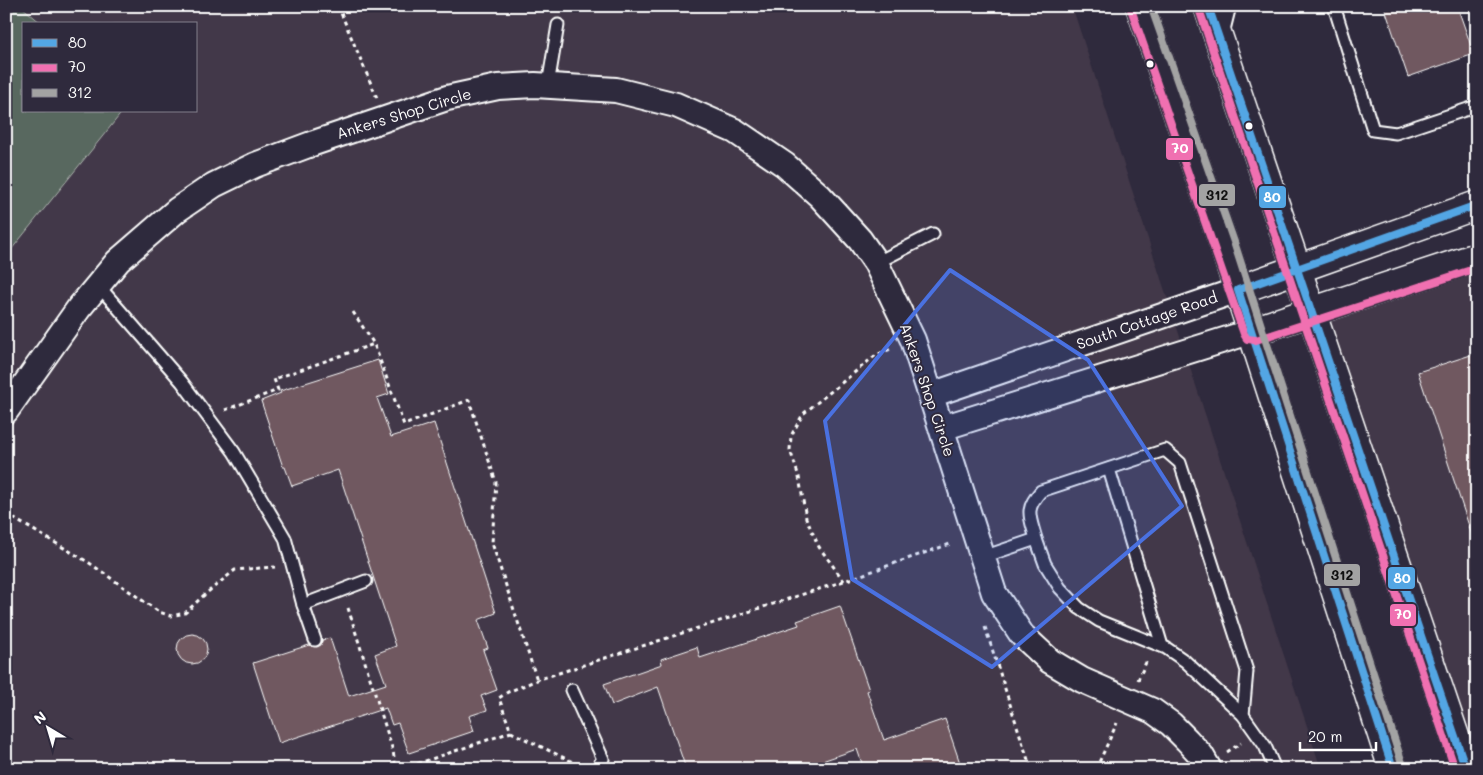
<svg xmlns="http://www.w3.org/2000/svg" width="1483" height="775" viewBox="0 0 1483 775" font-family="Mali,sans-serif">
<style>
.built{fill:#423848;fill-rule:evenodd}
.green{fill:#58675e;stroke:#acb3ae}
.building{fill:#705961;stroke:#fff}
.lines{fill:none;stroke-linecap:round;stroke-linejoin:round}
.service-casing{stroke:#fff;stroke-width:15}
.minor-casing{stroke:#fff;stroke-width:28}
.tertiary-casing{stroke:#fff;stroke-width:31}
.secondary-casing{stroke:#fff;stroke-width:31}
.path{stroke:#fff;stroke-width:3;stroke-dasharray:4 4;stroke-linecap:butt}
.service{stroke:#2f2a3d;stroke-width:11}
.minor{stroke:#2f2a3d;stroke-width:24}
.tertiary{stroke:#2f2a3d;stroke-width:28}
.secondary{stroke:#2f2a3d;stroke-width:28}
.bus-1-casing{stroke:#2f2a3d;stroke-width:11}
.bus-2-casing{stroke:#2f2a3d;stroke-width:11}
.bus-3-casing{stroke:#2f2a3d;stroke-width:11}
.bus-1{stroke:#53a6e4;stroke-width:8}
.bus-2{stroke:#f070b1;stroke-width:8}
.bus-3{stroke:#a3a3a3;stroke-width:8}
.marked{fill:#4a71e0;fill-opacity:0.2;stroke:#4a71e0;stroke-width:4;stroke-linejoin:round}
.bus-dot{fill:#fff;stroke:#2f2a3d;stroke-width:2}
.labels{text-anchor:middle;stroke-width:4;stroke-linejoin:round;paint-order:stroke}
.street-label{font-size:15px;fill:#fff;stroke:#2f2a3d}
.line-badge{stroke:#2f2a3d;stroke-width:2}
.badge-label{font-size:14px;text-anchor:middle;font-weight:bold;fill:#fff}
.pale-badge-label{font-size:14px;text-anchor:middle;font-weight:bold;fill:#111}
</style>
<rect width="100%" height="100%" fill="#2f2a3d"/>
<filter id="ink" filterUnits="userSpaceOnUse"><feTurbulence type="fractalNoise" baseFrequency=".02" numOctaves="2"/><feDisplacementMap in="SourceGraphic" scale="10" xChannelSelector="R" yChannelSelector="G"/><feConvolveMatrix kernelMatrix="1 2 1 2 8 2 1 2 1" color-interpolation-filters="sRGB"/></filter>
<g filter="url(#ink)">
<g class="built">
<path d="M 6,6 L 1072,6 L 1321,769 L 6,769 ZM 24,24 L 196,24 L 196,111 L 24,111 Z"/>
<path d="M 1477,257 L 1477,769 L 1311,312 Z"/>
</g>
<path class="green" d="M 6,6 L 21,6 L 42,24 L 24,24 L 24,111 L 123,111 L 11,250 L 6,246 Z"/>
<g class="building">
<path d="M 1384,6 L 1457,6 L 1474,54 L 1408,77 Z"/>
<path d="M 1477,353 L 1477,537 L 1473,538 L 1418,372 Z"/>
<path d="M 378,360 L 389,394 L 377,398 L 391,437 L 434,423 L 496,613 L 478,620 L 488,648 L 483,650 L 497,690 L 481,696 L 487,710 L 469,716 L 474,731 L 409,753 L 398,723 L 392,725 L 386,708 L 279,743 L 253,663 L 309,645 L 317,647 L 321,645 L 322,640 L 330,638 L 349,696 L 386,684 L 375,654 L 396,646 L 338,470 L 292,486 L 285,467 L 283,467 L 261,401 L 281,393 L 280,391 Z"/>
<path d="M 840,606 L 869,690 L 867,691 L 884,740 L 945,719 L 962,769 L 864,769 L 857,749 L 799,769 L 686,769 L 658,687 L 612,705 L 604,684 L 662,664 L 661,659 L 697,647 L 700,658 L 799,625 L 797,621 Z"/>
<circle cx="192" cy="649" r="15"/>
</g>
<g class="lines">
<defs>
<g id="service">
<path d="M 1334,6 L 1373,130 L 1396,133 L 1477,106"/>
<path d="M 1223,34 L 1230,6"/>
<path d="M 548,85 L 558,25"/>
<path d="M 876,263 L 933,234"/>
<path d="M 98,285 L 182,382 L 234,452 L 285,538 L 303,605 L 315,640"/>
<path d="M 1109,469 L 1162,646"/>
<path d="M 1036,539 C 1030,516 1024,510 1041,491 L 1165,450 L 1180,463 L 1247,671 L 1243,715"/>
<path d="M 983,557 L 1036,539 L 1045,564 L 1060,588 L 1079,608 L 1099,621 L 1166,648 L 1185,661 L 1243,715 L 1265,746 L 1275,769"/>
<path d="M 303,605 L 366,581"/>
<path d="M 572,690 L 603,759 L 596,769"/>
</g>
<g id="minor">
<path d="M 931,395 L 1238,290"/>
<path d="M 6,411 L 79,308 L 118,261 L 177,210 L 214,185 L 255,165 L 314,143 L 447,98 L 498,87 L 535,85 L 616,90 L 676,105 L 735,131 L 785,165 L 820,196 L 860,240 L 876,263 L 913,340 L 994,593 L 1022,635 L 1050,661 L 1082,680 L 1153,711 L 1171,724 L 1187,740 L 1201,755 L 1209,769"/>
<path d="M 942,428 L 1253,331"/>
</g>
<g id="tertiary">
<path d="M 1238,290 L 1477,205"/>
<path d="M 1253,331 L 1477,257"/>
</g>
<g id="secondary">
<path d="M 1140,6 L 1224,245 L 1393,769"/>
<path d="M 1208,6 L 1466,769"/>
</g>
</defs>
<use href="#service" class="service-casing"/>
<use href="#minor" class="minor-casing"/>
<use href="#tertiary" class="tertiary-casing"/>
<use href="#secondary" class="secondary-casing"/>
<g class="path">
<path d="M 338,6 L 377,98"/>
<path d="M 353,312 L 374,344 L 404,425 L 469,400 L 496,482 L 492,543 L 537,680"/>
<path d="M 225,410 L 278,390 L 274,379 L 374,344"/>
<path d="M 6,514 L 88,562 L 159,612 L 171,616 L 185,613 L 203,596 L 235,570 L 275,567"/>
<path d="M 844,581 L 819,547 L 806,518 L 799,477 L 790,450 L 791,436 L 803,414 L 876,355 L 891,349"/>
<path d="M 348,608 L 393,751 L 396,769"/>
<path d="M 985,627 L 1031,769"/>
<path d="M 1138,680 L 1147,660"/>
<path d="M 1227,752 L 1241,743"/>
<path d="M 785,762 L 788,769"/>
<path d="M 579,765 L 511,732 L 499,698 L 508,692 L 537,680 L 844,581 L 953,543"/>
<path d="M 402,769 L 511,732"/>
<path d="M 1096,769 L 1117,723"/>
</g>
<use href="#service" class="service"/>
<use href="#minor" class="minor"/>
<use href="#tertiary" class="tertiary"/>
<use href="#secondary" class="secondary"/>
<defs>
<g id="bus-1">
<path d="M 1208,6 L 1466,769"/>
<path d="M 1393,769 L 1238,290 L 1477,205"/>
</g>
<g id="bus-2">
<path d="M 1131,9 L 1244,334 L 1247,339 L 1256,340 L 1477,268"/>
<path d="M 1199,9 L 1455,769"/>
</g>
<path id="bus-3" d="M 1151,6 L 1234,242 L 1403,766"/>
</defs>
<use href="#bus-1" class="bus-1-casing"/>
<use href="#bus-2" class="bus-2-casing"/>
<use href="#bus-3" class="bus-3-casing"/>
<use href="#bus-1" class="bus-1"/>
<use href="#bus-2" class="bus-2"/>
<use href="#bus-3" class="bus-3"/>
</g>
</g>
<path class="marked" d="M 950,270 L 1088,360 L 1182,506 L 992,667 L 852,579 L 825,421 Z"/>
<g class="bus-dot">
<circle cx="1150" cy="64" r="4.5"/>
<circle cx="1249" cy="126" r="4.5"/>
</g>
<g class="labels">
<g class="street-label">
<text transform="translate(404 114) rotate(-17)" y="5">Ankers Shop Circle</text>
<text transform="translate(1147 321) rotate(-19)" y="5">South Cottage Road</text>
<text transform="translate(927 390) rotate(71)" y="5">Ankers Shop Circle</text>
</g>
</g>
<g class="line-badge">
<rect x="1165" y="137" width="29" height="24" rx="5" fill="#f070b1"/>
<rect x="1198" y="183" width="38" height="24" rx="5" fill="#a3a3a3"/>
<rect x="1258" y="185" width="29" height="24" rx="5" fill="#53a6e4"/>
<rect x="1323" y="563" width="38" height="24" rx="5" fill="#a3a3a3"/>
<rect x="1387" y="566" width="29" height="24" rx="5" fill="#53a6e4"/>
<rect x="1389" y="603" width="28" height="24" rx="5" fill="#f070b1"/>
</g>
<g class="badge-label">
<text x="1180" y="153">70</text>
<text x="1272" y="202">80</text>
<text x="1402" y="583">80</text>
<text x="1403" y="619">70</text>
</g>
<g class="pale-badge-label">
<text x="1217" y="200">312</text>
<text x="1342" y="580">312</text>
</g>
<rect width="1483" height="775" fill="none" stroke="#2f2a3d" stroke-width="25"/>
<rect x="12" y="12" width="1458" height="750" fill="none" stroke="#fff" stroke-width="2" filter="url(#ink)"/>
<rect x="22" y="22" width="175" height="90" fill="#2f2a3d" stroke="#827f8b"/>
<rect x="32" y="39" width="25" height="8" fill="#53a6e4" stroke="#827f8b"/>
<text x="68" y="48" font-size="15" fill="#ffffff">80</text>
<rect x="32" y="64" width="25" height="8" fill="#f070b1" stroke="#827f8b"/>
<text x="68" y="72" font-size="15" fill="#ffffff">70</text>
<rect x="32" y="89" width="25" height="8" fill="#a3a3a3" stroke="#827f8b"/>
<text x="68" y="98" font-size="15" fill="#ffffff">312</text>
<g transform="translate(48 728) rotate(322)" stroke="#2f2a3d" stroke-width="4" paint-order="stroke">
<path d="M0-4L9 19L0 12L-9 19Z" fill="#ffffff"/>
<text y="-8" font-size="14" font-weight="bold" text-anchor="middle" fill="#ffffff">N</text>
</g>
<path d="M1300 742v8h76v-8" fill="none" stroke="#ffffff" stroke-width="2.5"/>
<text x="1308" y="742" font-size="15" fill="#ffffff" stroke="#2f2a3d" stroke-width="4" paint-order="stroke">20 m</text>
</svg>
